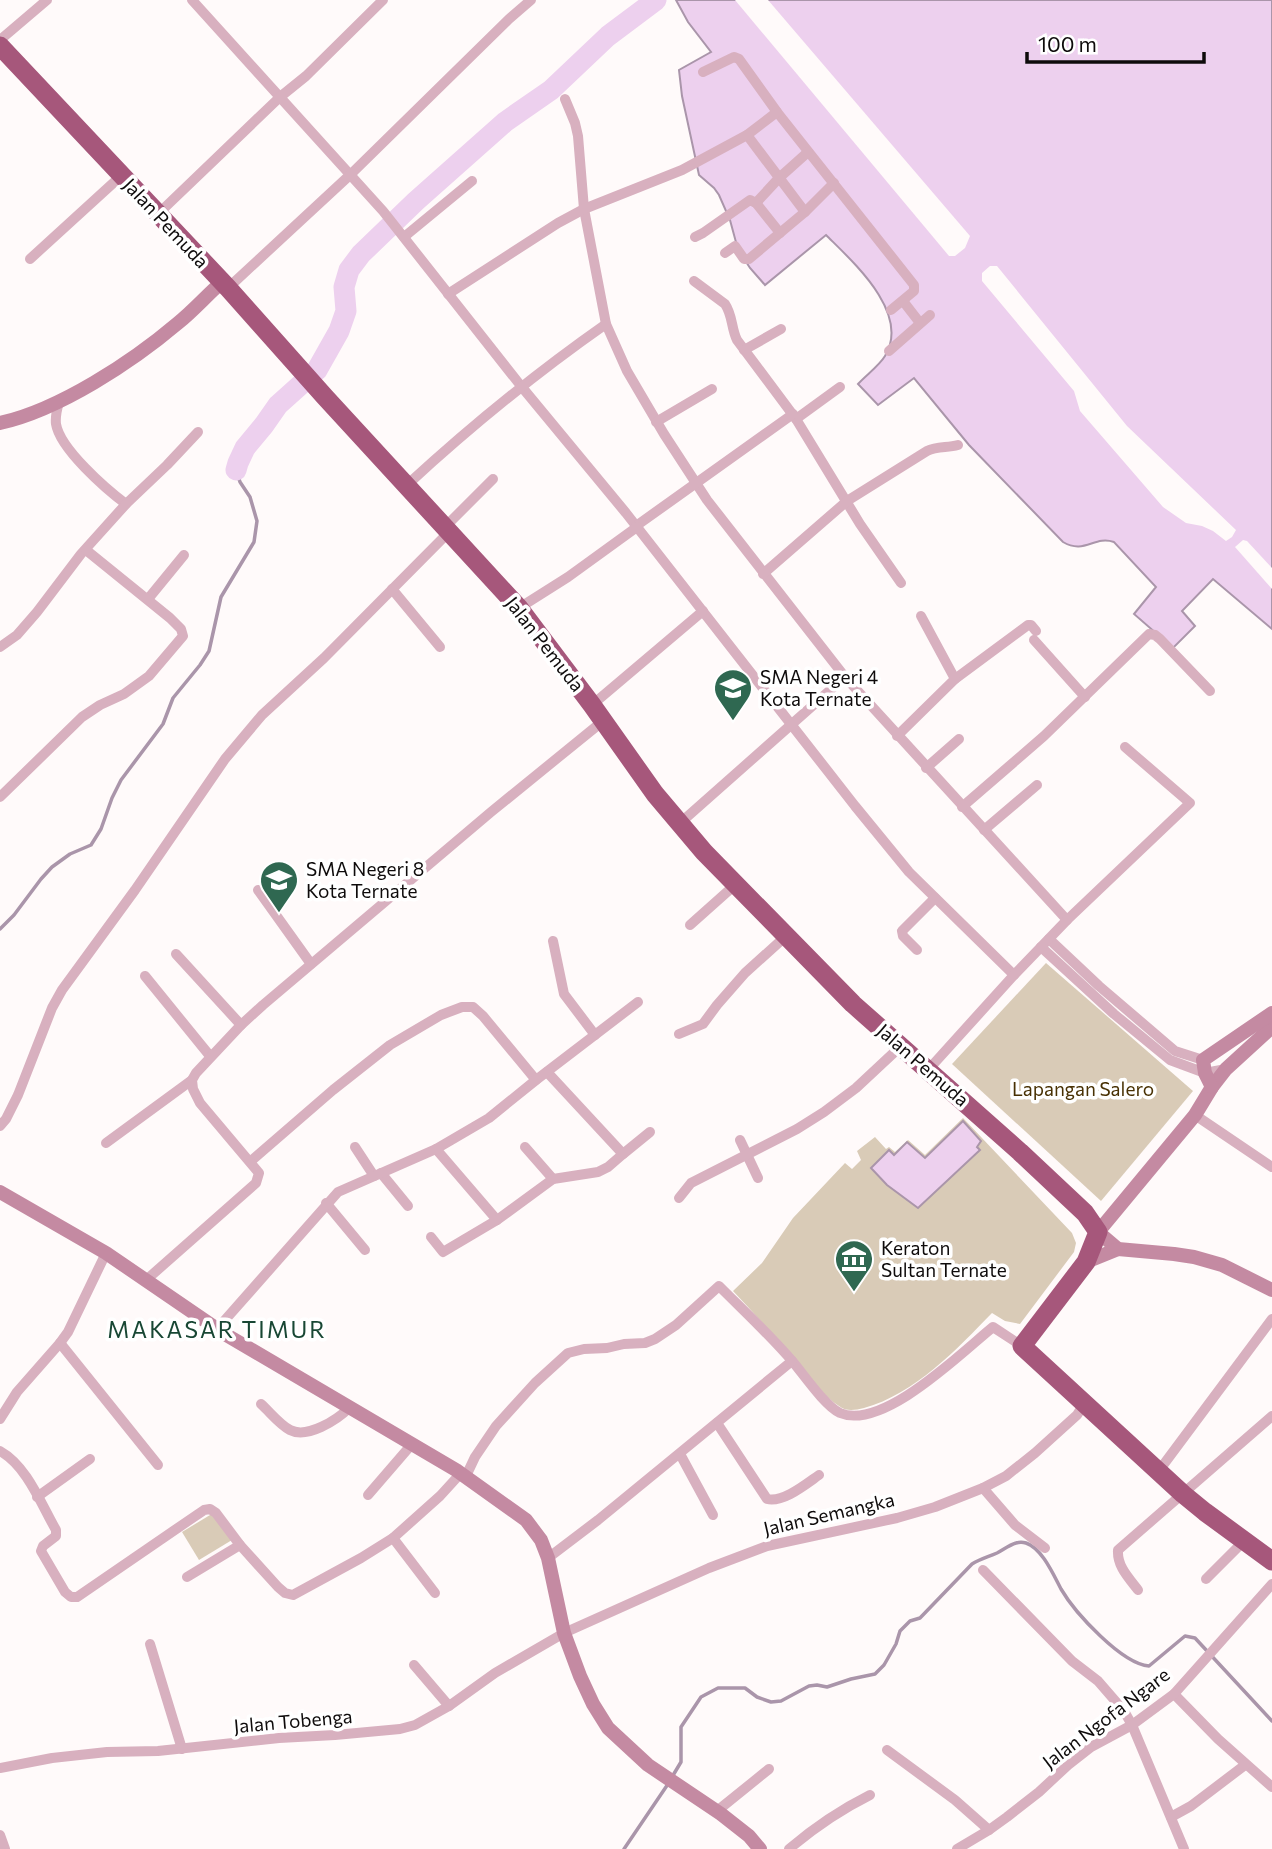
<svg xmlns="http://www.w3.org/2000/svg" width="1272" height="1849" viewBox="0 0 1272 1849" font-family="Commissioner,sans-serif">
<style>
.green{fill:#d9cbb7}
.water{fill:#edd0ee;stroke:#aa95aa;stroke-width:2}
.pier{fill:#fffafa}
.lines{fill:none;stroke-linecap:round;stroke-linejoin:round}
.stream{stroke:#aa95aa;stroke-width:3.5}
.river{stroke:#edd0ee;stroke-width:21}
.street{stroke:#d8b0bf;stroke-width:10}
.secondary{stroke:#c48aa2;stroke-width:14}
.highway{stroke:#a6577b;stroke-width:19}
.labels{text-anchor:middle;stroke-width:7;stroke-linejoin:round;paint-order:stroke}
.street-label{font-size:19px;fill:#0e0b0b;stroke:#fff}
.poi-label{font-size:19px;fill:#0e0b0b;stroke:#fff;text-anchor:start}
.park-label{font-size:19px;fill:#483104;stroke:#fff}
.quarter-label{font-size:23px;letter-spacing:2px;fill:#184734;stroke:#fff}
</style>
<rect width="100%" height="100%" fill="#fffafa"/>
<g class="green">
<path d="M 1046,963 L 1193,1091 L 1101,1201 L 952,1064 Z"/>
<path d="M 963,1118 L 1072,1233 L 1076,1243 L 1074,1252 L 1020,1324 L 1005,1321 L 992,1313 C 957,1349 915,1394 864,1408 C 855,1410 847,1412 839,1406 C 824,1397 813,1380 801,1367 C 779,1342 757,1316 733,1291 L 762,1263 L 793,1218 L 845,1163 L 852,1169 L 861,1160 L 857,1151 L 875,1137 L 886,1149 L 889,1147 L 895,1152 L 908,1140 L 925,1155 Z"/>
<path d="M 215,1512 L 232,1540 L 199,1560 L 182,1532 Z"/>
</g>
<g class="water">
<path d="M 676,0 L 1272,0 L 1272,629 L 1213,579 L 1182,611 L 1195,626 L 1173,648 L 1134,614 L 1156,587 L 1114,542 C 1094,535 1085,555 1063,542 L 969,445 L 914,378 L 878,405 L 858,384 C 866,375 879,366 885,356 C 911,313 853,262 826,235 L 765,285 L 750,268 L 743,257 L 737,246 L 730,220 L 719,195 L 714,188 L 699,175 L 682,96 L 679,70 L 711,52 L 688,22 Z"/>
<path d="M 963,1121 L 981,1141 L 977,1147 L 980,1150 L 918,1208 L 887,1185 L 871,1168 L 889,1150 L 894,1155 L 907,1142 L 925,1158 Z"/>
</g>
<g class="pier">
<path d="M 735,0 L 768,0 L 970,236 L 965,248 L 955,256 L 949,256 Z"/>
<path d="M 990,266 L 997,266 L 1127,426 L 1236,530 L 1232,537 L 1226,541 L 1213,531 L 1202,526 L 1186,523 L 1163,507 L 1080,411 L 1074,391 L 982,281 L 982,273 Z"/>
<path d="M 1243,540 L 1247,541 L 1272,568 L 1272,589 L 1235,547 Z"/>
</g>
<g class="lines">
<g class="stream">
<path d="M 0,929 L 14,915 L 41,879 L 52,867 L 70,854 L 91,845 L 101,829 L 112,798 L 121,780 L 163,724 L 173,698 L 200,665 L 209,651 L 221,597 L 254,542 L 257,521 L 250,497 L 240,482 L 236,470"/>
<path d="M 672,1777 L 681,1762 L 681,1727 L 701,1697 L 718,1688 L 745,1688 L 757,1697 L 771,1702 L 781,1701 L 809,1686 L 817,1685 L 827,1687 L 851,1679 L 875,1674 L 884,1665 L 896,1644 L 900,1631 L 910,1621 L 920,1618 L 972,1564 C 980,1559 988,1557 997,1553 C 1003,1550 1009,1545 1016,1543 C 1019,1542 1023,1542 1026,1543 C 1042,1548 1054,1576 1061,1589 C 1075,1613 1122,1664 1149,1666 L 1185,1636 L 1195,1638 L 1272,1721"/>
<path d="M 624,1849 L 668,1784"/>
</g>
<path class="river" d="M 236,470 L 238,463 L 245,448 L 264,425 L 278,405 L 317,370 L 339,331 L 346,311 L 344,287 L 349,270 L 361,254 L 416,201 L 505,122 L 551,90 L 608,36 L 656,0"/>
<g class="street">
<path d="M 192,0 L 383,211 L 521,386 L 626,513 L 855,806 L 909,872 L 1014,975"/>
<path d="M 0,40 L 47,0"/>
<path d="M 703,72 L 734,57 L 739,59 L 777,112 L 914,285 L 914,291 L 891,310"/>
<path d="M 565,99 L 575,123 L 578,136 L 584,209 L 606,324 L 627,371 L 664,434 L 707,500 L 845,677 L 1067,920"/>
<path d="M 747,135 L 805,212"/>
<path d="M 756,203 L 779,178 L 808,152"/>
<path d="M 158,214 L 280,97 L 306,76 L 383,0"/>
<path d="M 404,237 L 472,181"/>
<path d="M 695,237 L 703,233 L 750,200 L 756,203 L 780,233"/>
<path d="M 725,253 L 735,246 L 744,259 L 749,259 L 805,212 L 834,183"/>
<path d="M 30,259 L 122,175"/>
<path d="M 694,281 L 725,304 C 733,316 731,328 737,340 L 796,419 L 860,524 L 901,583"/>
<path d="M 228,288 L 351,174 L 509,19 L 531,0"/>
<path d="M 448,294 L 558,223 L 584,209 L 682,170 L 747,135 L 777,112"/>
<path d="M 903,301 L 920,323"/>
<path d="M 744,350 L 781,329"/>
<path d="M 889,351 L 930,315"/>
<path d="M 59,402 C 57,409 55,416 56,424 C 60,449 106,489 126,504"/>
<path d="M 796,419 L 840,387"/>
<path d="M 656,422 L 712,389"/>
<path d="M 407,485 C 470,427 536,373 606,324"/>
<path d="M 636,526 L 793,414"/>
<path d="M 445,527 L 493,479"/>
<path d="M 763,574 L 847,501 L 927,451 C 937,446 947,448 958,445"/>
<path d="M 392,589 L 440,647"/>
<path d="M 148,599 L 184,555"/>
<path d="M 519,608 L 568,577 L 637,527"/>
<path d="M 1034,640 L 1085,697"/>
<path d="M 0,647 L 17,635 L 37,612 L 81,554 L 126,504 L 167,465 L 198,432"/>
<path d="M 955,679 L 1028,625 L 1031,625 L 1036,631"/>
<path d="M 592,705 L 703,611"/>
<path d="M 897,736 L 955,679 L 921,616"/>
<path d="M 926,768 L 959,739"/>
<path d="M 0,797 L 82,717 L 100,705 L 124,694 L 149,676 L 183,636 L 181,629 L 170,618 L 86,550"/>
<path d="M 962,807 L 1044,736 L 1149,634 L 1155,635 L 1160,639 L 1210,691"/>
<path d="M 679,824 L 845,677"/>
<path d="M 984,830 L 1037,785"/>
<path d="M 258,890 L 311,964"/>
<path d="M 690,925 L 736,884"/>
<path d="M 1049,939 L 1099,986 L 1175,1051 L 1203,1060"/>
<path d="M 553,941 L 564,994 L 595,1035"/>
<path d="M 1041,947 L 1114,1014 L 1170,1060 L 1205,1073 L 1226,1069"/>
<path d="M 917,950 L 903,936 L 902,931 L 935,898"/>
<path d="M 176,954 L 241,1025"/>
<path d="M 145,976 L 210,1056"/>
<path d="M 679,1034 L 703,1024 L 717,1005 L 745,973 L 786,936"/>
<path d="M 929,1069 L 1014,975 L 1067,920 L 1190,803 L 1125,747"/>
<path d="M 1195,1115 L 1272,1167"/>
<path d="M 0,1126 L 6,1119 L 18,1095 L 52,1008 L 62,990 L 135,890 L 225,759 L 262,715 L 324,658 L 449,532"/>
<path d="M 740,1140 L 758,1178"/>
<path d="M 106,1143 L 192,1080"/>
<path d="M 355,1147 L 374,1176"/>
<path d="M 525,1147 L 553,1179"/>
<path d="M 436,1149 L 497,1220 L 553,1179 L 598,1172 L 608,1167 L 623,1154 L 547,1072"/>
<path d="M 623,1154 L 650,1132"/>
<path d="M 251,1161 L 333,1090 L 390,1045 L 441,1015 L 462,1007 L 473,1007 L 483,1016 L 536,1080"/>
<path d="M 381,1173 L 408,1206"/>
<path d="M 679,1198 L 691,1183 L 797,1129 L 824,1112 L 856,1088 L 901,1046"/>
<path d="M 326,1203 L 365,1250"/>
<path d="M 431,1237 L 443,1252 L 497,1220"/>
<path d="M 145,1281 L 256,1183 L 259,1173 L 200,1103 L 193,1089 L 192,1080 L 196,1073 L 241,1025 L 263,1005 L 491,812 L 603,721"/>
<path d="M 217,1329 L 338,1192 L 436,1149 L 489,1118 L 536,1080 L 638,1002"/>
<path d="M 60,1343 L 158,1465"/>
<path d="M 261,1404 C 270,1412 279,1424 290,1430 C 307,1439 337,1420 349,1408"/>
<path d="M 0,1419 L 17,1392 L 60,1343 L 68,1332 L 106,1253"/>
<path d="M 717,1423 L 767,1499 C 783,1503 806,1484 819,1475"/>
<path d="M 0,1451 C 27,1466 41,1504 56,1530 L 56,1536 L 43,1546 L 41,1551 L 65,1592 L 71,1597 L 77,1597 L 204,1510 L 210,1509 L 216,1513 L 240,1545"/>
<path d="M 680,1454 L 713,1515"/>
<path d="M 1158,1472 L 1272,1319"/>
<path d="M 466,1476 L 475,1457 L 496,1426 L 535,1383 L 568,1353 L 584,1349 L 607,1348 L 624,1344 L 645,1343 L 655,1339 L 676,1325 L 719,1286 C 744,1311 770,1335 793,1362 C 804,1375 825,1406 840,1413 C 883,1431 962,1352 993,1327 L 1022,1346"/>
<path d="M 983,1488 L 1015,1525 L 1045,1548"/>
<path d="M 368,1495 L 412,1444"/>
<path d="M 37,1497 L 90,1459"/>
<path d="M 393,1538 L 435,1593"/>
<path d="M 548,1558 L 598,1520 L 792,1361"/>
<path d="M 983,1570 L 1072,1661 L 1098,1681 L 1124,1711 L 1132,1725 L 1184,1849"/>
<path d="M 187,1577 L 240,1545 L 278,1587 L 285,1593 L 293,1595 L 361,1558 L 393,1538 L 440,1496 L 461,1473"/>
<path d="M 1206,1579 L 1244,1541"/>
<path d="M 1138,1590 C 1128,1577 1117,1566 1118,1550 L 1272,1416"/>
<path d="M 150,1644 L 182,1749"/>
<path d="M 414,1665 L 449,1706"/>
<path d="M 1174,1694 L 1218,1739 L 1272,1787"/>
<path d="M 887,1750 L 955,1800 L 989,1830"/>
<path d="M 0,1768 L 52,1758 L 107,1752 L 158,1751 L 279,1738 L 335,1735 L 400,1729 L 415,1725 L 449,1706 L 495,1673 L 564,1633 L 709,1568 L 767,1546 L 897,1518 L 935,1507 L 983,1488 L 1006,1476 L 1035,1453 L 1077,1415 L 1084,1404"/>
<path d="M 717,1811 L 769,1769"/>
<path d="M 1171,1817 L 1191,1806 L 1245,1765"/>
<path d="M 0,1835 L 5,1849"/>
<path d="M 789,1849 C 815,1827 840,1810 870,1795"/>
<path d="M 957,1849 L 989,1830 L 1007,1817 L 1039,1792 L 1068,1765 L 1091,1747 L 1132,1725 L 1174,1694 L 1272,1584"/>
</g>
<g class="secondary">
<path d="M 0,423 C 59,410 132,362 178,323 C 194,310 207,295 222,282"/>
<path d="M 1272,1027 L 1226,1069 L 1212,1087 L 1195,1115 L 1098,1232 L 1118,1249 L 1174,1254 L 1194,1257 L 1222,1265 L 1272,1290"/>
<path d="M 1212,1087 L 1205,1073 L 1203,1060 L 1272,1013"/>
<path d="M 0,1192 L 106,1253 L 223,1333 L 456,1470 L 526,1520 L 541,1540 L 548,1558 L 564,1633 L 580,1676 L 593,1704 L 608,1728 L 648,1765 L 721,1814 L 749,1836 L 760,1849"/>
<path d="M 1086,1262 L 1118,1249"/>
</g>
<path class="highway" d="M 0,46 L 228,288 L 325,397 L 519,608 L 592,705 L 655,794 L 704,852 L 853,1004 L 1020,1152 L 1085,1213 L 1098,1232 L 1086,1262 L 1022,1346 L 1183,1494 L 1205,1512 L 1272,1561"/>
</g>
<defs>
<symbol id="school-pin" viewBox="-11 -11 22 30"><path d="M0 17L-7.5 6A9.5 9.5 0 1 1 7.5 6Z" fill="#2f6851" stroke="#fff"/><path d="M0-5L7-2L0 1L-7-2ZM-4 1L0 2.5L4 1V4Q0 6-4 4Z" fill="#fff"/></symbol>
<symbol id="museum-pin" viewBox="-11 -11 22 30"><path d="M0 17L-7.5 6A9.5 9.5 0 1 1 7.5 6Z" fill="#2f6851" stroke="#fff"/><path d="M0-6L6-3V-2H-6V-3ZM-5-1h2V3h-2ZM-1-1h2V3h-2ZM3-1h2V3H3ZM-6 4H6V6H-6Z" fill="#fff"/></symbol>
</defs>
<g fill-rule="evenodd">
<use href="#school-pin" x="711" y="666" width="44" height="60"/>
<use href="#school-pin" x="257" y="858" width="44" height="60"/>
<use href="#museum-pin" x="832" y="1237" width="44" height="60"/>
</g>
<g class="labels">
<g class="street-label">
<text transform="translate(166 223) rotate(47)" y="7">Jalan Pemuda</text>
<text transform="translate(545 644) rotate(52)" y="7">Jalan Pemuda</text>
<text transform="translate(923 1065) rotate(41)" y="7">Jalan Pemuda</text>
<text transform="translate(829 1514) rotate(-13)" y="7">Jalan Semangka</text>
<text transform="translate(1106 1718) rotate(-37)" y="7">Jalan Ngofa Ngare</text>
<text transform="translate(293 1721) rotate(-5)" y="7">Jalan Tobenga</text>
</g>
<g class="poi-label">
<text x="760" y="684">SMA Negeri 4<tspan x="760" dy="22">Kota Ternate</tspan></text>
<text x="306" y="876">SMA Negeri 8<tspan x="306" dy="22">Kota Ternate</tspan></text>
<text x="881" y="1255">Keraton<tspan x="881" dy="22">Sultan Ternate</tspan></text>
</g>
<g class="park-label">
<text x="1083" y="1096">Lapangan Salero</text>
</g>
<g class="quarter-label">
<text x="217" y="1338">MAKASAR TIMUR</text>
</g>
</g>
<path d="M1027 52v10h177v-10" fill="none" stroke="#0e0b0b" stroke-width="3.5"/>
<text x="1038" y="52" font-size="21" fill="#0e0b0b" stroke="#ffffff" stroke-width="5" paint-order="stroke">100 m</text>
</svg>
